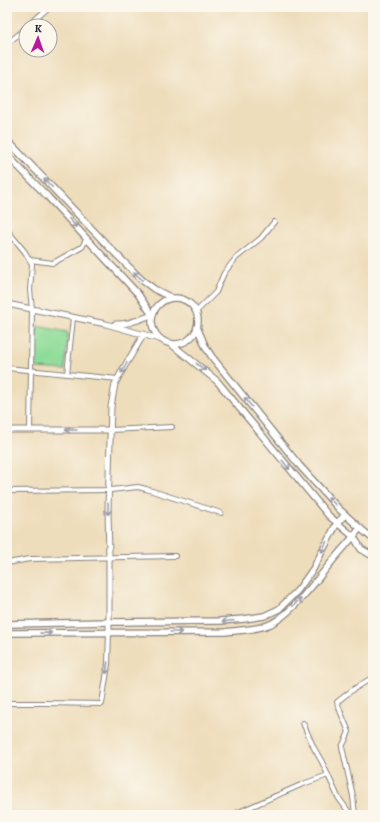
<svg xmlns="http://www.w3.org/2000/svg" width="380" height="822" viewBox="0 0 380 822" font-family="Alegreya,serif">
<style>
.green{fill:#8edc99;stroke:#587f6a}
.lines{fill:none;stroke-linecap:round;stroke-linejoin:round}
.minor-casing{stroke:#88807b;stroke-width:6}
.tertiary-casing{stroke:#88807b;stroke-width:7}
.secondary-casing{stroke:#88807b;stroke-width:8}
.minor{stroke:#fff;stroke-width:4}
.tertiary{stroke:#fff;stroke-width:5}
.secondary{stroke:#fff;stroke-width:5.5}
.oneway{stroke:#9c9ca7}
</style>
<rect width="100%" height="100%" fill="#fbf7ec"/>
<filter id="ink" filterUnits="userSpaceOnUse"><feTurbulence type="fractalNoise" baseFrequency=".025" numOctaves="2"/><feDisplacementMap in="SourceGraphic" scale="8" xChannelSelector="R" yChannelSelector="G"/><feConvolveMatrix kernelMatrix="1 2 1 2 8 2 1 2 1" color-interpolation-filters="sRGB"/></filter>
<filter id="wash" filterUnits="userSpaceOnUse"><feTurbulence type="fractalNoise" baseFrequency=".012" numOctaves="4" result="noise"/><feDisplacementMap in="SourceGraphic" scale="16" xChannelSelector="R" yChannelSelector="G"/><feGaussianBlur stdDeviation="0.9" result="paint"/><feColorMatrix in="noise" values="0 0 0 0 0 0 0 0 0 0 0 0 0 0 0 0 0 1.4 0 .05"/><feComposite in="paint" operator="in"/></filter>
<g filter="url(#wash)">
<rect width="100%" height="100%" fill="#edb"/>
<path class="green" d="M 37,326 L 67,332 L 68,334 L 65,370 L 36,368 Z"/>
</g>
<g filter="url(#ink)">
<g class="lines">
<defs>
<g id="minor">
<path d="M 28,26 L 49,7"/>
<path d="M 7,44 L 26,28"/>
<path d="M 7,230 L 25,252 L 32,264 L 30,290 L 32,309 L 30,430"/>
<path d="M 30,260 L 53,263 L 82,247 L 87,238"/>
<path d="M 196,312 L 216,292 L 224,273 L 236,258 L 261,238 L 274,222"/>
<path d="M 7,368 L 118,379"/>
<path d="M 67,374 L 73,318"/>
<path d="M 110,430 L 172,427"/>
<path d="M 7,491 L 111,490 L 138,487 L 146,489 L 221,513"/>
<path d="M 7,563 L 30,559 L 175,556"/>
<path d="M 7,703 L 43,703 L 102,704 L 108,664 L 109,632"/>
<path d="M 303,723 L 314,748 L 322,762 L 338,797 L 351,815"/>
<path d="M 232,815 L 303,784 L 328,775"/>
<path d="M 355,815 L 353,796 L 342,747 L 349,732 L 341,713 L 337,702 L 351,691 L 373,677"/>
</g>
<g id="tertiary">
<path d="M 7,304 L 106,324 L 159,339"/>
<path d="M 115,324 C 128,325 140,319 152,315"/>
<path d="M 7,430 L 110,430"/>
<path d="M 109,632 L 109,557 L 108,509 L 111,407 L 115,384 L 123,369 L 144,334"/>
</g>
<g id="secondary">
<path d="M 7,140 L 109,247 L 142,280 L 154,289 L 170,297"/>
<path d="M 7,155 L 48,197 L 138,294 L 152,315"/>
<circle cx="175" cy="321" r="23"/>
<path d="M 197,327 L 206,348 L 212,357 L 299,465 L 339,509 L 360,528 L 373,539"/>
<path d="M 170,343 L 217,381 L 329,516 L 354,537 L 361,549 L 373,556"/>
<path d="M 7,624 L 110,622 L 220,621 L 244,619 L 264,616 L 279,609 L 298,590 L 313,569 L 337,523 L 345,515"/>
<path d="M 7,633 L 226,632 C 240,630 255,630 268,625 C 290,617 319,577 334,559 C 343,548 352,539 360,528"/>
</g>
</defs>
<use href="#minor" class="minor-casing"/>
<use href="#tertiary" class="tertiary-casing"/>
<use href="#secondary" class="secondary-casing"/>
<use href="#minor" class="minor"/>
<use href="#tertiary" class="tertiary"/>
<use href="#secondary" class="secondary"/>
</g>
<defs><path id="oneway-shaft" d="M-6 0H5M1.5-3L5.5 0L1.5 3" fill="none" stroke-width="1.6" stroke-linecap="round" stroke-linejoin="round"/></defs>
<g class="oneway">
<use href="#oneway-shaft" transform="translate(48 183) rotate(-134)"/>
<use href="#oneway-shaft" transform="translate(73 223) rotate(47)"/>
<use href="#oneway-shaft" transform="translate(138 276) rotate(-136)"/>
<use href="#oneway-shaft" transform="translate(201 367) rotate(37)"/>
<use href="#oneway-shaft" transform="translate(124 368) rotate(120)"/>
<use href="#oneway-shaft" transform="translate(248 402) rotate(-129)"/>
<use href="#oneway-shaft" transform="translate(71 430) rotate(180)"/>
<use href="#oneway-shaft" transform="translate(286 465) rotate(51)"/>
<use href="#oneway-shaft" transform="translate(332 501) rotate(-132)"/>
<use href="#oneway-shaft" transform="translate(108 509) rotate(90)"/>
<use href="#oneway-shaft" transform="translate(324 547) rotate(116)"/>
<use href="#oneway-shaft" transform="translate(297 602) rotate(-45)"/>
<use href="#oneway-shaft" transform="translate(228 621) rotate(175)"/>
<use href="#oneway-shaft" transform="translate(176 632)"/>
<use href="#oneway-shaft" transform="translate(46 633) rotate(-1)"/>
<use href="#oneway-shaft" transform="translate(107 668) rotate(97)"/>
</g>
</g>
<rect width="380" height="822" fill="none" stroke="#fbf7ec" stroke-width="24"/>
<g transform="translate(38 38) rotate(2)"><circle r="19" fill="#fbf7ec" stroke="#a4a2a5"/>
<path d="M0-3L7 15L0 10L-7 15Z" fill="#b5179e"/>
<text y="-6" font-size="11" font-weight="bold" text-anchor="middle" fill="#22223b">K</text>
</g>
</svg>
